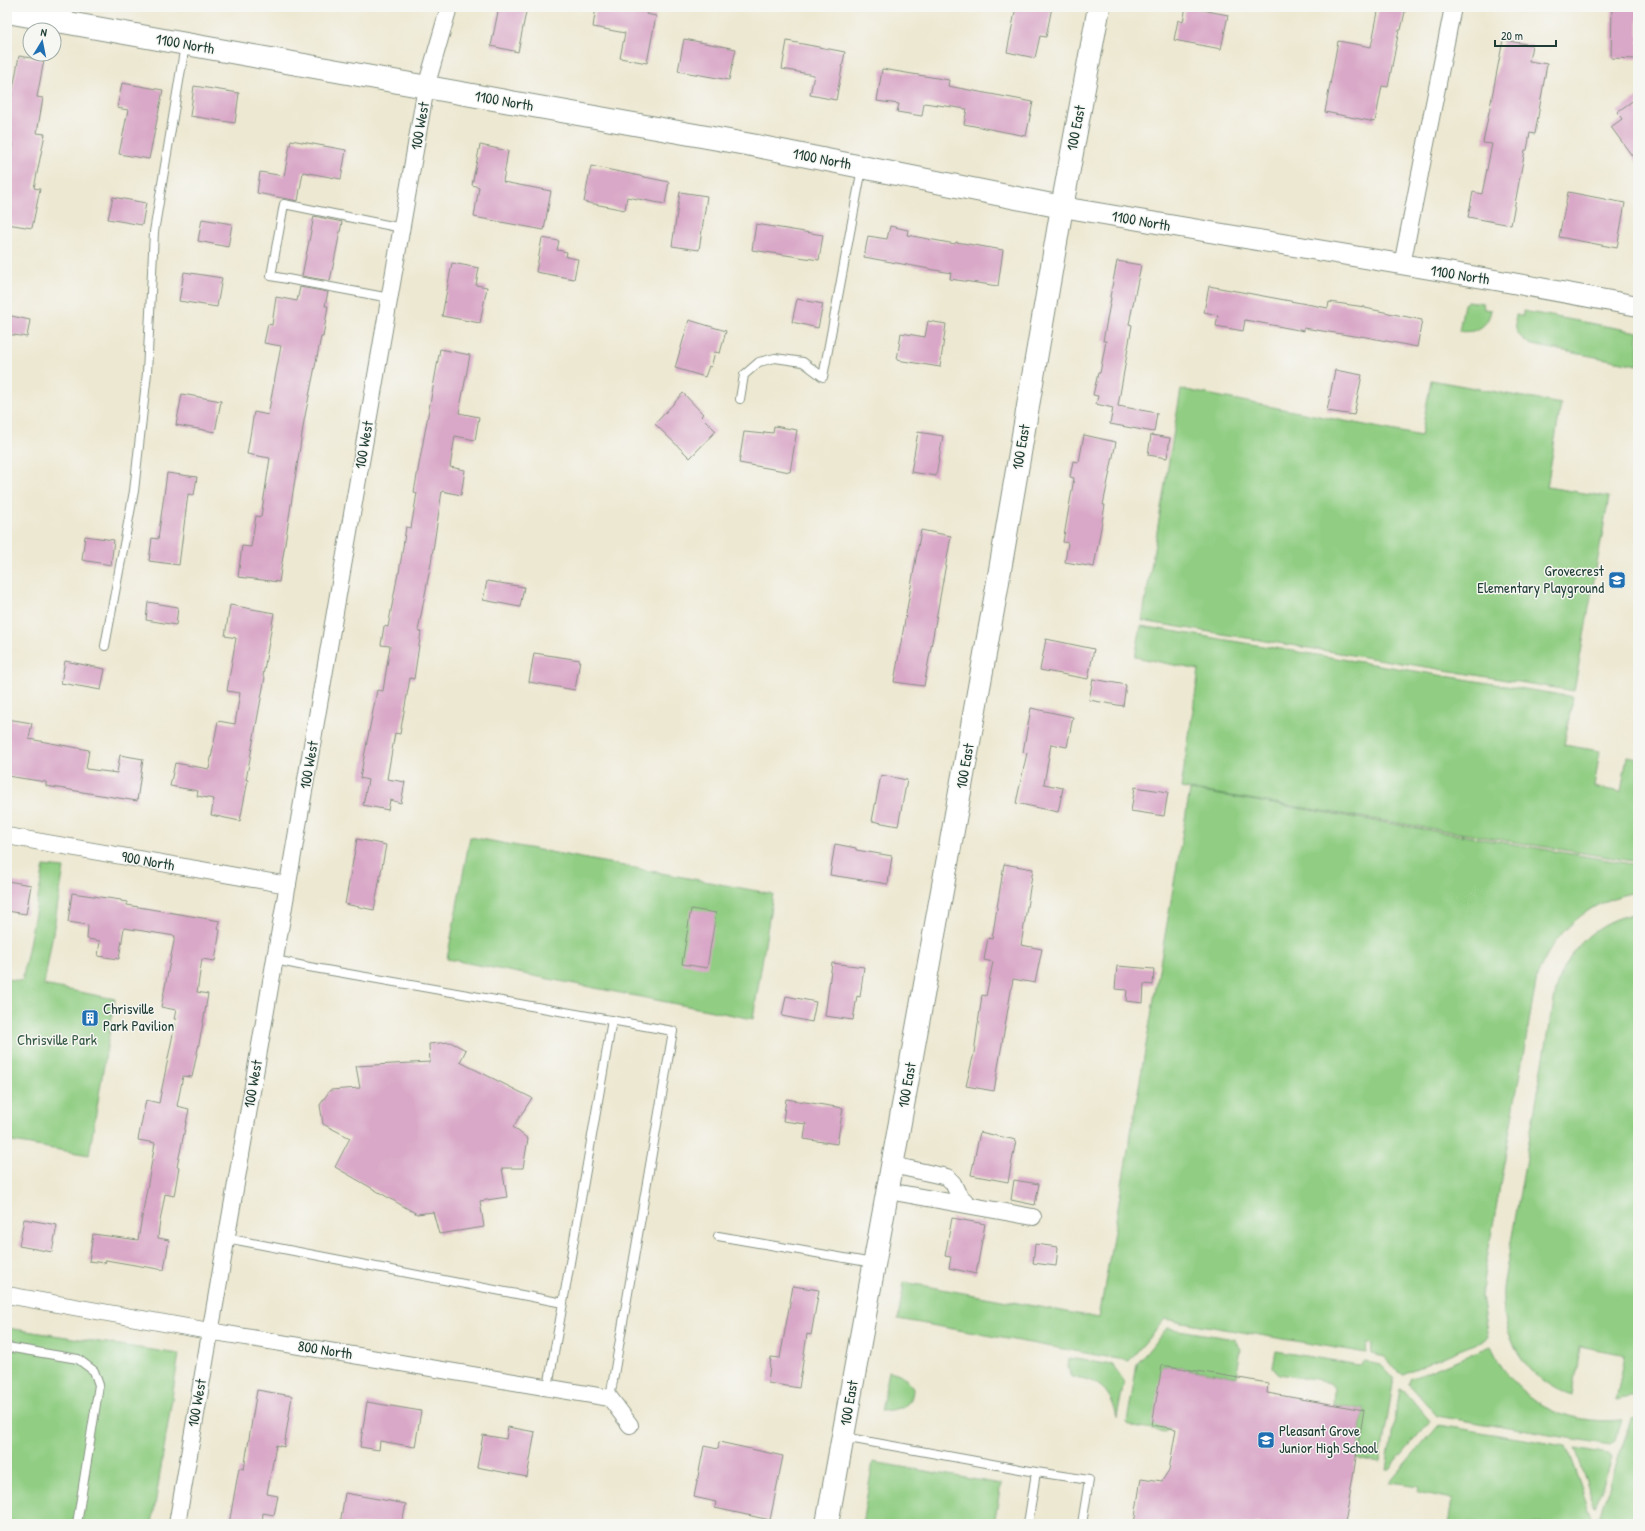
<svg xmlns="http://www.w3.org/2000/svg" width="1645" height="1531" viewBox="0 0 1645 1531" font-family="'Patrick Hand',sans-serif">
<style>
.green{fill:#91ce83;stroke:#58865c}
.building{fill:#d9a7c7}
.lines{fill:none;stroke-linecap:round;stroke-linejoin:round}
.service-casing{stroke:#869282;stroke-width:10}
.minor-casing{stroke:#869282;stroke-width:18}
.tertiary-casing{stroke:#869282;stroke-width:22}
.secondary-casing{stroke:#869282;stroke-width:24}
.service{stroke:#fff;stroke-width:8}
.minor{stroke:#fff;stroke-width:16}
.tertiary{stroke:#fff;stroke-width:20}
.secondary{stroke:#fff;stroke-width:22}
.labels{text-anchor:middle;stroke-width:3;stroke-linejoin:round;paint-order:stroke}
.street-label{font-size:15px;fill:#1f3d34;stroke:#f6f6f2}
.poi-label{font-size:15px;fill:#1f3d34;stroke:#f6f6f2;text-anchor:start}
.park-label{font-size:15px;fill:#365a44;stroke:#f6f6f2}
</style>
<rect width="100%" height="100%" fill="#f6f6f2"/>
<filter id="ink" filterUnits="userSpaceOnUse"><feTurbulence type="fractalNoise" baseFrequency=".025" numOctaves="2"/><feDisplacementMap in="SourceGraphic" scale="8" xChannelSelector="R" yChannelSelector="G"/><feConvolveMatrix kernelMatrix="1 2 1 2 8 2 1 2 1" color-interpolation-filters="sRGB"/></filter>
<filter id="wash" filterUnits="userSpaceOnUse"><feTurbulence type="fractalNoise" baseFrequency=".012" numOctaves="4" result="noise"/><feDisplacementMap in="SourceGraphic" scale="16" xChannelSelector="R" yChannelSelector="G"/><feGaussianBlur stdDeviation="0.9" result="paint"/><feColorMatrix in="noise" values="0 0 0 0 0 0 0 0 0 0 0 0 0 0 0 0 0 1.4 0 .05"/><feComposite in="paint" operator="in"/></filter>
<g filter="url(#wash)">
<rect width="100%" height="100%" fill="#ede8d1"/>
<g class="green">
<path d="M 1468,301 L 1483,303 L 1484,309 L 1491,310 C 1488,327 1475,334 1459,331 L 1464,304 Z"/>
<path d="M 1523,311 L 1638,332 L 1638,365 L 1532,345 C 1519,339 1513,329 1516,315 L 1523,316 Z"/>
<path d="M 1431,380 L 1561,404 L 1547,487 L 1609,497 L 1574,691 L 1142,621 L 1181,389 L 1421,436 Z"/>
<path d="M 1141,626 L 1573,697 L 1564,745 L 1600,751 L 1594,787 L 1621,792 L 1627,756 L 1638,758 L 1638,862 L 1181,788 L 1199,670 L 1135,657 Z"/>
<path d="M 1190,790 L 1638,865 L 1638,892 C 1591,898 1552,933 1537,977 L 1484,1276 L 1481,1297 L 1488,1338 L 1403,1374 L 1398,1372 L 1385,1357 L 1371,1354 L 1373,1344 L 1367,1343 L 1366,1353 L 1165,1319 L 1129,1361 L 898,1319 L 904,1282 L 1099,1318 Z"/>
<path d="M 470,837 L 773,894 L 753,1019 L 447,959 Z"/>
<path d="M 44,866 L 64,868 L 44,985 L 115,999 L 89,1155 L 7,1141 L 7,979 L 22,981 Z"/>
<path d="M 1638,913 L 1638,1395 L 1616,1400 L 1625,1355 L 1580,1346 L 1573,1396 C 1525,1381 1500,1335 1503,1287 L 1556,990 C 1568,948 1595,921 1638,913 Z"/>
<path d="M 7,1328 L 179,1354 L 152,1524 L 7,1524 Z"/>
<path d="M 1167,1328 L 1234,1339 L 1241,1349 L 1236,1377 L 1162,1365 L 1171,1428 L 1165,1432 L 1133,1427 L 1127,1422 L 1137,1364 Z"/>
<path d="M 1491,1346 C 1516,1400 1563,1426 1622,1420 L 1615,1442 L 1610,1445 L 1437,1416 L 1409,1384 L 1410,1379 Z"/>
<path d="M 1276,1351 L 1360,1365 L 1365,1361 L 1381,1364 L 1394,1378 L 1380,1462 L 1356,1458 L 1364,1410 L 1333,1404 L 1334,1389 L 1331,1383 L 1279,1374 L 1273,1367 Z"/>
<path d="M 1069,1358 L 1113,1365 L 1124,1381 L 1117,1418 C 1112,1392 1099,1379 1072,1377 L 1068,1368 Z"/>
<path d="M 889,1371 C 901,1373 907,1378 913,1389 C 913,1392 912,1396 911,1399 C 907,1408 890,1411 881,1411 Z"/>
<path d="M 1400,1389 L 1404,1390 L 1430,1421 L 1389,1469 L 1386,1469 Z"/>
<path d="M 1638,1417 L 1638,1524 L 1597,1524 L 1631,1419 Z"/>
<path d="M 1438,1425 L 1566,1446 L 1592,1518 L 1590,1524 L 1449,1524 L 1453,1499 L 1418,1492 L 1419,1486 L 1389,1482 Z"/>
<path d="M 1574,1448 L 1609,1454 L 1612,1458 L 1595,1508 Z"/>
<path d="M 873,1462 L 1001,1484 L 994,1524 L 862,1524 Z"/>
</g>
<g id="blocks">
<g class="building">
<path d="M 499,7 L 527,7 L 518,52 L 491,46 Z"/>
<path d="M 596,7 L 648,7 L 646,14 L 656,16 L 647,63 L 620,58 L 625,33 L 593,27 Z"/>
<path d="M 1016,7 L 1052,7 L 1046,37 L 1040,36 L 1035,58 L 1007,52 Z"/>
<path d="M 1186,7 L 1228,15 L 1221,49 L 1174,40 L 1178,20 L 1183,22 Z"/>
<path d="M 1379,7 L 1406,7 L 1401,30 L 1399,30 L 1388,87 L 1382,86 L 1375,122 L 1325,112 L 1338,41 L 1371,47 Z"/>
<path d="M 1612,7 L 1638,7 L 1638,59 L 1611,58 Z"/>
<path d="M 684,39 L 736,49 L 729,80 L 678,71 Z"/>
<path d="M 1503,40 L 1532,45 L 1529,61 L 1547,64 L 1535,134 L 1530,133 L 1527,150 L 1525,150 L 1511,225 L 1468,217 L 1473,192 L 1482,194 L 1492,144 L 1483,143 Z"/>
<path d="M 787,41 L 845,52 L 836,100 L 810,95 L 814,75 L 782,69 Z"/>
<path d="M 19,56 L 44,60 L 37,97 L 43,98 L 37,133 L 45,134 L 34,188 L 40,189 L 32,228 L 7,224 L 7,173 L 13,144 L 7,143 L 7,133 L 11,112 L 9,111 Z"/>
<path d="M 882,69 L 949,80 L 948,86 L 1033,102 L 1026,136 L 964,124 L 967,109 L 924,103 L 922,116 L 897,112 L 899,104 L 877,101 Z"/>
<path d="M 122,83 L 163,90 L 149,159 L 119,154 L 128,110 L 117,108 Z"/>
<path d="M 194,86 L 239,93 L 235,123 L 190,116 Z"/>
<path d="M 1638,97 L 1638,164 L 1611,127 L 1622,119 L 1617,112 Z"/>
<path d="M 291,140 L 346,150 L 341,179 L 303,172 L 298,201 L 257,193 L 260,172 L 284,176 Z"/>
<path d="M 480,145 L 508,151 L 503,182 L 551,191 L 544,230 L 474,217 L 479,187 L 472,185 Z"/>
<path d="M 591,166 L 669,182 L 665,204 L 627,197 L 625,210 L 584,202 Z"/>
<path d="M 680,192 L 707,196 L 699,250 L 672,246 Z"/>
<path d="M 1568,192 L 1625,203 L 1617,248 L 1559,237 Z"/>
<path d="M 113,197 L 146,203 L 142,225 L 108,219 Z"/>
<path d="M 314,216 L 342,222 L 330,281 L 302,276 Z"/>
<path d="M 202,219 L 232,224 L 228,247 L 198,241 Z"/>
<path d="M 756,224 L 823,235 L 819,260 L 752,250 Z"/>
<path d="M 890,226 L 908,230 L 907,235 L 955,244 L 956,242 L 1003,250 L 998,286 L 950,279 L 951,273 L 864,257 L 868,236 L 887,239 Z"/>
<path d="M 542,238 L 559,241 L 557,250 L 567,252 L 566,257 L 578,259 L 574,279 L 536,272 Z"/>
<path d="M 1117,261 L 1141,265 L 1129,324 L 1132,325 L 1118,406 L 1157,413 L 1154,432 L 1110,424 L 1113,408 L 1096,404 L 1098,396 L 1093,395 L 1098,373 L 1100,373 L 1106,341 L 1103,341 L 1111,298 L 1110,297 Z"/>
<path d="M 452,263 L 479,268 L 476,285 L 487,287 L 480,323 L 442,316 Z"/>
<path d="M 184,272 L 222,278 L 217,307 L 179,301 Z"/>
<path d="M 1209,286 L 1328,308 L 1329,302 L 1365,307 L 1365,308 L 1422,320 L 1417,347 L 1361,336 L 1360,337 L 1304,328 L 1304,331 L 1245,320 L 1243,331 L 1216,326 L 1218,315 L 1204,312 Z"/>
<path d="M 300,287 L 328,292 L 325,306 L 328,306 L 323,337 L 321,337 L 304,421 L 279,582 L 238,577 L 242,546 L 251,547 L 256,516 L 261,517 L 270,458 L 247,454 L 254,412 L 268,415 L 281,346 L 264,343 L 268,324 L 272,325 L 276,297 L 297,301 Z"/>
<path d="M 797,299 L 823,304 L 818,328 L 792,322 Z"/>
<path d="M 7,315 L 30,320 L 27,337 L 7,334 Z"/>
<path d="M 689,320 L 726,331 L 720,353 L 715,352 L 711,367 L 709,366 L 705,377 L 675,368 Z"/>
<path d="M 928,321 L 946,324 L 940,367 L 897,360 L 901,333 L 925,337 Z"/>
<path d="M 440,349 L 470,355 L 459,413 L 479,417 L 475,440 L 455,436 L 450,467 L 465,470 L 461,495 L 442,491 L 431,563 L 418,631 L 421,632 L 414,679 L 410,678 L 400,734 L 395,733 L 387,779 L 405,782 L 401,803 L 390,800 L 388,810 L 363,805 L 368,780 L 360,778 L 377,690 L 383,691 L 390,646 L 381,645 L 384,626 L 388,627 L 398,573 L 399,573 L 406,527 L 411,528 L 417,493 L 414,492 Z"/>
<path d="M 1335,370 L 1362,375 L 1354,415 L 1327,411 Z"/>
<path d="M 683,393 L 703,414 L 701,416 L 716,431 L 690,458 L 655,424 Z"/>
<path d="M 182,394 L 221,401 L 215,432 L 176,425 Z"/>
<path d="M 774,426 L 797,430 L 790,472 L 739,463 L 744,432 L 764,434 L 764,432 L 773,433 Z"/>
<path d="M 918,432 L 943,436 L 936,476 L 911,472 Z"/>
<path d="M 1084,435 L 1116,442 L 1103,505 L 1105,505 L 1094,567 L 1065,562 L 1068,543 L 1063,542 L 1074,478 L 1070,477 L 1073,461 L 1079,462 Z"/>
<path d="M 1151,435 L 1170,438 L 1167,458 L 1148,455 Z"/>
<path d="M 167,473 L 197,477 L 194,495 L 188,494 L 179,565 L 149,561 L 152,538 L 158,539 Z"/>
<path d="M 921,530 L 951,536 L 924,686 L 894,682 Z"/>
<path d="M 85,536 L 114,540 L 111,565 L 82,560 Z"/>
<path d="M 487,581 L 524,587 L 520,607 L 483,600 Z"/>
<path d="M 148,602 L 178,607 L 176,625 L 146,620 Z"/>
<path d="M 230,605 L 274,613 L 263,676 L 265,677 L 246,780 L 248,780 L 240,821 L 211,815 L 214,799 L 197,796 L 198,791 L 170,786 L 175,763 L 209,769 L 218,721 L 235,724 L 240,693 L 227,691 L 236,638 L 225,636 Z"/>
<path d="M 1046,639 L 1094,649 L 1088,679 L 1040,670 Z"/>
<path d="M 534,653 L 580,660 L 575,690 L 529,682 Z"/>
<path d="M 65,661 L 105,669 L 101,690 L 61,683 Z"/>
<path d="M 1093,679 L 1126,685 L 1123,706 L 1089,700 Z"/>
<path d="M 1031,708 L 1073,717 L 1067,747 L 1051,744 L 1044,784 L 1063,788 L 1058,812 L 1016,803 L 1027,753 L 1023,752 Z"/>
<path d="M 7,719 L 32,723 L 29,739 L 89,750 L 86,769 L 117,773 L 120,755 L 143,759 L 137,801 L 46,786 L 46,782 L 7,776 Z"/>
<path d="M 881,775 L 907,780 L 898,826 L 872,821 Z"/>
<path d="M 1135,787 L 1168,792 L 1164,816 L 1131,811 Z"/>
<path d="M 357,839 L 386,845 L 374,910 L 345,904 Z"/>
<path d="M 835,844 L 856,848 L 856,850 L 892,856 L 888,884 L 830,875 Z"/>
<path d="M 1004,864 L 1033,869 L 1021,945 L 1042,949 L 1035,983 L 1013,979 L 994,1091 L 966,1086 L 974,1053 L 982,995 L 986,996 L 993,962 L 984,960 L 988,938 L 992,939 Z"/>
<path d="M 7,881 L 31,885 L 26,914 L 7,911 Z"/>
<path d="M 72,893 L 121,900 L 121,901 L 127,902 L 127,905 L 220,921 L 218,929 L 220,930 L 215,961 L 202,959 L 197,992 L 208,994 L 202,1029 L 192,1077 L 183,1076 L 177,1106 L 189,1109 L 177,1167 L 179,1167 L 174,1196 L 165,1194 L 159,1227 L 158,1238 L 169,1240 L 164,1270 L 106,1260 L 105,1263 L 89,1261 L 93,1234 L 138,1240 L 155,1143 L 138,1140 L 146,1100 L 159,1103 L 176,1019 L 174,1019 L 176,1010 L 161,1007 L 175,936 L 124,928 L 119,959 L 98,956 L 100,941 L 87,939 L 88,925 L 68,922 Z"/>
<path d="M 691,909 L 716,913 L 707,968 L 682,964 Z"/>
<path d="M 832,963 L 864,967 L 860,997 L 857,996 L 853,1020 L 825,1016 Z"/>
<path d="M 1117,966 L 1154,969 L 1153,985 L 1144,984 L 1143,1003 L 1126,1001 L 1127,990 L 1115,989 Z"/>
<path d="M 786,996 L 816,1002 L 812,1022 L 782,1016 Z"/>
<path d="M 450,1042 L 466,1050 L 460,1062 L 532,1098 L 513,1127 L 528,1139 L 523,1168 L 502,1168 L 507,1197 L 480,1201 L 484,1227 L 439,1234 L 433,1212 L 417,1214 L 335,1167 L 350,1138 L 323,1124 L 320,1105 L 330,1090 L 360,1088 L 356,1066 L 430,1062 L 429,1044 Z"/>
<path d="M 786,1099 L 843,1108 L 837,1144 L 804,1139 L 806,1124 L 783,1121 Z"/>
<path d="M 980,1132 L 1016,1140 L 1008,1182 L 971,1175 Z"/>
<path d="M 1014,1180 L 1039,1184 L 1035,1205 L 1011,1200 Z"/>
<path d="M 952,1218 L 985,1224 L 976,1274 L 949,1268 L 951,1257 L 945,1256 Z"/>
<path d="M 24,1219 L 57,1225 L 52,1252 L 19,1246 Z"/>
<path d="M 1035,1244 L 1058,1247 L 1056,1266 L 1033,1263 Z"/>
<path d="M 793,1286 L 819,1290 L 811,1335 L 807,1334 L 799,1388 L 768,1383 L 771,1357 L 780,1358 Z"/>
<path d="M 1162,1365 L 1268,1383 L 1267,1393 L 1364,1410 L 1345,1524 L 1134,1524 L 1141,1478 L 1162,1481 L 1169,1470 L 1176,1429 L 1152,1425 Z"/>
<path d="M 257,1390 L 292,1396 L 284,1447 L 276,1445 L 267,1494 L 278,1496 L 274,1515 L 263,1513 L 262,1524 L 229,1524 L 239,1468 L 244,1469 Z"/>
<path d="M 367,1402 L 421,1411 L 415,1447 L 380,1441 L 379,1450 L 360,1447 Z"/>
<path d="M 508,1427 L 535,1432 L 527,1477 L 477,1467 L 483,1435 L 506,1439 Z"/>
<path d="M 719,1442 L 783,1456 L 770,1520 L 715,1508 L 716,1502 L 694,1497 L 704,1446 L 718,1449 Z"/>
<path d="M 345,1493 L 406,1504 L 402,1524 L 340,1524 Z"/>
</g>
</g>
</g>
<g filter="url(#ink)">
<use href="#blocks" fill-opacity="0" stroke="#869282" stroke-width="1"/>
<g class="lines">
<defs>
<g id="service">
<path d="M 390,298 L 271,276 L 284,204 L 402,228"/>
<path d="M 740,399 L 744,375 L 759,362 L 775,358 L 803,362 L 823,377 L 862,168"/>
<path d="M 105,646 L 134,491 L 147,373 L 154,232 L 185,45"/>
<path d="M 275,960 L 309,967 L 673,1031 L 610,1398"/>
<path d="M 718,1236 L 873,1263"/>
<path d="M 226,1238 L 563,1303 L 548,1387"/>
<path d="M 563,1303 L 612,1020"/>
<path d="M 7,1347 L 78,1359 L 94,1371 L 99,1385 L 77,1524"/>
<path d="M 843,1437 L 1036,1472 L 1028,1524"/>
<path d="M 1036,1472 L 1089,1480 L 1082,1524"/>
</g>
<g id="minor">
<path d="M 1402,265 L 1453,7"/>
<path d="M 7,836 L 288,885"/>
<path d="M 892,1165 L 947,1177 L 953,1183 L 958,1194 L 969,1205"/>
<path d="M 888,1191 L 1033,1217"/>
<path d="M 7,1295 L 209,1331 L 610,1398 L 630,1425"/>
<path d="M 177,1524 L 426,87 L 449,7"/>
</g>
<path id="tertiary" d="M 1062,207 L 1507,282 L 1638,306"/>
<g id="secondary">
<path d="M 7,12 L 757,146 L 1062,207"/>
<path d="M 827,1524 L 995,599 L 1062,207 L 1099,7"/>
</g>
</defs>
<use href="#service" class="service-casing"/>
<use href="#minor" class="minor-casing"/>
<use href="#tertiary" class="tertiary-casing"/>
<use href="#secondary" class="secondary-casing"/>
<use href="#service" class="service"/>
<use href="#minor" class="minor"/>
<use href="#tertiary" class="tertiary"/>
<use href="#secondary" class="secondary"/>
</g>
</g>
<defs>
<symbol id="school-square" viewBox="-11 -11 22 22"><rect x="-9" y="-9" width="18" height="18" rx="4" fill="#1f6fb2" stroke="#f6f6f2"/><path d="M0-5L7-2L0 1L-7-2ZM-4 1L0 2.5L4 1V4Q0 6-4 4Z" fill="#fff"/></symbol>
<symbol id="building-square" viewBox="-11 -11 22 22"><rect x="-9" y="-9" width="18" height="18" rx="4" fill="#1f6fb2" stroke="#f6f6f2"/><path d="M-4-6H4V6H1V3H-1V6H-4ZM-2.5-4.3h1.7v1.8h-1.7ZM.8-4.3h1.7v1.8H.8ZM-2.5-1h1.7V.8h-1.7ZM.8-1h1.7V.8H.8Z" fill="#fff"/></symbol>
</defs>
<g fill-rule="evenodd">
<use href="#school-square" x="1607" y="570" width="20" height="20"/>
<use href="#building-square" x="80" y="1008" width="20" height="20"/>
<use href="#school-square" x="1256" y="1430" width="20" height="20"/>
</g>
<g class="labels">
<g class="street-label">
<text transform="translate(185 44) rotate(10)" y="5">1100 North</text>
<text transform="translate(504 101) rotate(10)" y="5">1100 North</text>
<text transform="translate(420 126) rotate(-80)" y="5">100 West</text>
<text transform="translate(1076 128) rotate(-79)" y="5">100 East</text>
<text transform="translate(822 159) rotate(11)" y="5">1100 North</text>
<text transform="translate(1141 221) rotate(10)" y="5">1100 North</text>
<text transform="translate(1460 275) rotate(9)" y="5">1100 North</text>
<text transform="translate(364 445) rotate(-80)" y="5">100 West</text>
<text transform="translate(1021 447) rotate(-80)" y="5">100 East</text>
<text transform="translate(309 765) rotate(-80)" y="5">100 West</text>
<text transform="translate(965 766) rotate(-80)" y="5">100 East</text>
<text transform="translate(148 861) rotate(10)" y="5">900 North</text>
<text transform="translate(253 1084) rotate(-80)" y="5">100 West</text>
<text transform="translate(907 1085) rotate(-80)" y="5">100 East</text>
<text transform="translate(325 1350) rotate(9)" y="5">800 North</text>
<text transform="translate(197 1403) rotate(-80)" y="5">100 West</text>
<text transform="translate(849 1403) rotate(-80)" y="5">100 East</text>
</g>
<g class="poi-label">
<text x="1604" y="576" text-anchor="end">Grovecrest<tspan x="1604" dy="17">Elementary Playground</tspan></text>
<text x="103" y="1014">Chrisville<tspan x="103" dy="17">Park Pavilion</tspan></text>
<text x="1279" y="1436">Pleasant Grove<tspan x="1279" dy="17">Junior High School</tspan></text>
</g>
<g class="park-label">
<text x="57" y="1045">Chrisville Park</text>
</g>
</g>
<rect width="1645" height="1531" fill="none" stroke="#f6f6f2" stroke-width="24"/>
<g transform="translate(42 42) rotate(10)"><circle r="19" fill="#f6f6f2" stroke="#a0aca6"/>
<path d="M0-3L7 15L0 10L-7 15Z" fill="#1f6fb2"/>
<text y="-6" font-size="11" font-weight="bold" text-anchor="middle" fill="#1f3d34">N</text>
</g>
<path d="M1495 40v6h61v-6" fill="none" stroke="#1f3d34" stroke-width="2"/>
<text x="1501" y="40" font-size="12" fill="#1f3d34" stroke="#f6f6f2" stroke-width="3" paint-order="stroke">20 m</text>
</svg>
